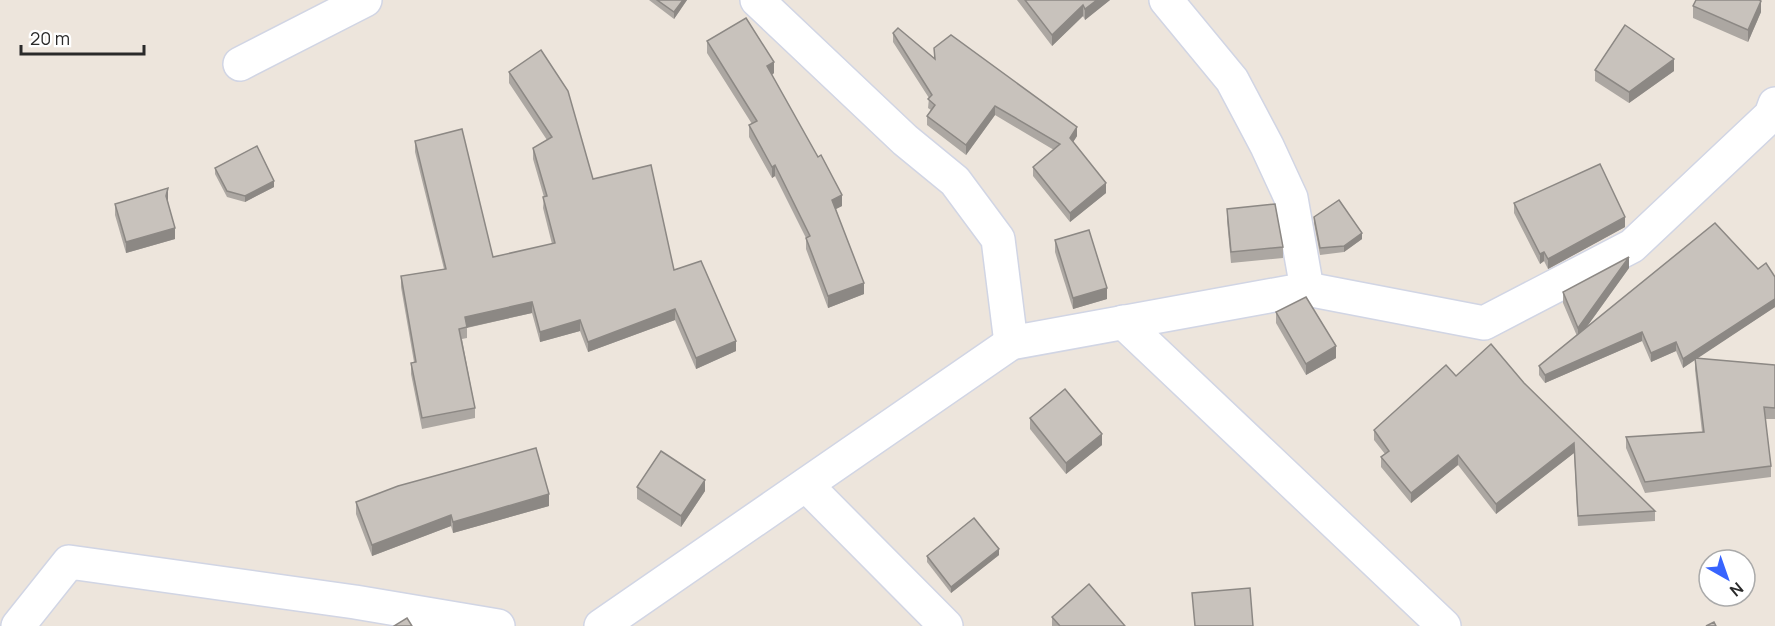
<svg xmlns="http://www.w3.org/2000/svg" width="1775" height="626" viewBox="0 0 1775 626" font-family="Manrope,sans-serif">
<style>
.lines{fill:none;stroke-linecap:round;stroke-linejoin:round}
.minor-casing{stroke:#d1d5e4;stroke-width:36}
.minor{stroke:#fff;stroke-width:33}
.wall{fill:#aca7a2}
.shaded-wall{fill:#8c8884}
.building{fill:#c8c2bc;stroke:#8c8884;stroke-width:1.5}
</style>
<rect width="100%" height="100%" fill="#ede5dc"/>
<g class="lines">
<defs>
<g id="minor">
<path d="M 757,0 L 905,140 L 955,181 L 998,239 L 1011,343 L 1307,289 L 1484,323 L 1632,246 L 1771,115 L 1775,104"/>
<path d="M 1166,0 L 1232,80 L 1267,146 L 1291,198 L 1307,289"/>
<path d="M 240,64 L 365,0"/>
<path d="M 1123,322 L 1444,626"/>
<path d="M 806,485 L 946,626"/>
<path d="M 18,626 L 69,562 L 355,602 L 498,626"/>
<path d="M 601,626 L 1011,343"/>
</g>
</defs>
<use href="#minor" class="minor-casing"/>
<use href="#minor" class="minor"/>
</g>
<g class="wall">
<path d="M 649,0 L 687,0 L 674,19 Z"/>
<path d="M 1017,0 L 1110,0 L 1085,20 L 1083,16 L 1052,46 Z"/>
<path d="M 1693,6 L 1761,12 L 1748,42 L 1693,18 Z"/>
<path d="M 893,33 L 934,58 L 934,48 L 1077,136 L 1073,142 L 1106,193 L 1070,222 L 1033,176 L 1033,167 L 1054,150 L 995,115 L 966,155 L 927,125 L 927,116 L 931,110 L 928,108 L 929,98 L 893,42 Z"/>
<path d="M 707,41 L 774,73 L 772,75 L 842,206 L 836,209 L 864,294 L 828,308 L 806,249 L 806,238 L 775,176 L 772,178 L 749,137 L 749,125 L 752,124 L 707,53 Z"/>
<path d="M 1595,70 L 1674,71 L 1629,103 L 1595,81 Z"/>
<path d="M 509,72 L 593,179 L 674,270 L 736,351 L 696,369 L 675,320 L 588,352 L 580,331 L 540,342 L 532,313 L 467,328 L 467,338 L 462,339 L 475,408 L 475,418 L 422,429 L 411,374 L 411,363 L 414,362 L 401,287 L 401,276 L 444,269 L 415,152 L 415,141 L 493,257 L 552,244 L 543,208 L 544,197 L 533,159 L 533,148 L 547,140 L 509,83 Z"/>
<path d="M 215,168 L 274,187 L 245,202 L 227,197 L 215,174 Z"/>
<path d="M 168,200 L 168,202 L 175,239 L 126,253 L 115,215 L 115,204 Z"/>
<path d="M 1514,203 L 1625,227 L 1548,269 L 1544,261 L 1540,264 L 1514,213 Z"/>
<path d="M 1227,209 L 1283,247 L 1283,258 L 1231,263 L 1227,221 Z"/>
<path d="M 1314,217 L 1362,239 L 1344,252 L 1320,255 L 1314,223 Z"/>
<path d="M 1055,240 L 1107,299 L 1073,309 L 1055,252 Z"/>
<path d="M 1629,268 L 1586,328 L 1758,269 L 1775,277 L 1775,307 L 1697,358 L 1775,365 L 1775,419 L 1765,419 L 1771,466 L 1771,477 L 1645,493 L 1626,448 L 1626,437 L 1702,432 L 1695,370 L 1695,359 L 1683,368 L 1676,351 L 1651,362 L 1642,341 L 1545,383 L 1539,375 L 1539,366 L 1577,336 L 1563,303 L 1563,292 Z"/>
<path d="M 1276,312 L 1336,358 L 1306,375 L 1276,323 Z"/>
<path d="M 1456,376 L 1524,383 L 1655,511 L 1655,521 L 1578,526 L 1574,453 L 1496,514 L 1458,465 L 1411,503 L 1381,467 L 1381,457 L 1385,454 L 1374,440 L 1374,430 Z"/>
<path d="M 1030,418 L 1102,445 L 1066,474 L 1030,429 Z"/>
<path d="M 637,487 L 705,491 L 681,527 L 637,499 Z"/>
<path d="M 356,502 L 549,506 L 453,533 L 451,526 L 372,556 L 356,514 Z"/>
<path d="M 999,555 L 951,593 L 927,562 L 927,556 Z"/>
<path d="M 1052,617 L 1125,626 L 1052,626 Z"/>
</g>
<g class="shaded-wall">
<path d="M 683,0 L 687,0 L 674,19 L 674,12 Z"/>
<path d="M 1097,0 L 1110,0 L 1085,20 L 1085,9 Z"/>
<path d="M 1761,1 L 1761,12 L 1748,42 L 1748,30 Z"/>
<path d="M 1083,5 L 1083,16 L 1052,46 L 1052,35 Z"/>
<path d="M 1674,59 L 1674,71 L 1629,103 L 1629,92 Z"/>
<path d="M 774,62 L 774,73 L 767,78 L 767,66 Z"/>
<path d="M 995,106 L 995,115 L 966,155 L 966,145 Z"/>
<path d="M 1077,127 L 1077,136 L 1070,147 L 1070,138 Z"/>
<path d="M 775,165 L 775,176 L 772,178 L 772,167 Z"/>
<path d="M 274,181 L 274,187 L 245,202 L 245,196 Z"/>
<path d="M 1106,183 L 1106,193 L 1070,222 L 1070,213 Z"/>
<path d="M 168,188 L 168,200 L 166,207 L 166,196 Z"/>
<path d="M 842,195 L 842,206 L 832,211 L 832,200 Z"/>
<path d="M 1625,217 L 1625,227 L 1548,269 L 1548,259 Z"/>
<path d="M 175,228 L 175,239 L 126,253 L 126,242 Z"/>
<path d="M 1362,233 L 1362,239 L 1344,252 L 1344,246 Z"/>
<path d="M 1544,252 L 1544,261 L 1540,264 L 1540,254 Z"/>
<path d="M 1629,257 L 1629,268 L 1578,339 L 1578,328 Z"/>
<path d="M 864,283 L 864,294 L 828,308 L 828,296 Z"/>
<path d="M 1107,288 L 1107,299 L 1073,309 L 1073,298 Z"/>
<path d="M 1775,299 L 1775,307 L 1683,368 L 1683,359 Z"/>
<path d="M 532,302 L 532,313 L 465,328 L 465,317 Z"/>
<path d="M 675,309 L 675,320 L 588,352 L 588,342 Z"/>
<path d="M 580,320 L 580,331 L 540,342 L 540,332 Z"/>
<path d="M 1642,332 L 1642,341 L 1545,383 L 1545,375 Z"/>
<path d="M 736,341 L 736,351 L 696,369 L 696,358 Z"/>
<path d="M 1676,342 L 1676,351 L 1651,362 L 1651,353 Z"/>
<path d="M 1336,346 L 1336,358 L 1306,375 L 1306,364 Z"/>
<path d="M 1102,434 L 1102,445 L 1066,474 L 1066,463 Z"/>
<path d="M 1574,443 L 1574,453 L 1496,514 L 1496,504 Z"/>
<path d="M 1458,455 L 1458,465 L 1411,503 L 1411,493 Z"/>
<path d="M 705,480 L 705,491 L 681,527 L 681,516 Z"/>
<path d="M 549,494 L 549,506 L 453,533 L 453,522 Z"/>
<path d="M 451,515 L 451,526 L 372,556 L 372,545 Z"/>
<path d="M 999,549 L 999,555 L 951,593 L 951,587 Z"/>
</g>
<g class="building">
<path d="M 657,0 L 683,0 L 674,12 Z"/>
<path d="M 1025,0 L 1097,0 L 1085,9 L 1083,5 L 1052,35 Z"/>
<path d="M 1696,0 L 1759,0 L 1761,1 L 1748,30 L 1693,6 Z"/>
<path d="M 746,18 L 774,62 L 767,66 L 818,157 L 821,155 L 842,195 L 832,200 L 864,283 L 828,296 L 806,238 L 810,236 L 775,165 L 772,167 L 749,125 L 757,121 L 707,41 Z"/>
<path d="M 1625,25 L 1674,59 L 1629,92 L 1595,70 Z"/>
<path d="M 898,28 L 935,59 L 934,48 L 951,35 L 1077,127 L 1070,138 L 1106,183 L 1070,213 L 1033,167 L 1060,144 L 995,106 L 966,145 L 927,116 L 935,105 L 928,99 L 932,95 L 893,33 Z"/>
<path d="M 541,50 L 568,91 L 593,179 L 651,165 L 674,270 L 701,261 L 736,341 L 696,358 L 675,309 L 588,342 L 580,320 L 540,332 L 532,302 L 465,317 L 467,327 L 459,329 L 475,408 L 422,418 L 411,363 L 416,362 L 401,276 L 446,269 L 415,141 L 462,129 L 493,257 L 555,243 L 543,197 L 547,196 L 533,148 L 552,137 L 509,72 Z"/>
<path d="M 257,146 L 274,181 L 245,196 L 227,191 L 215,168 Z"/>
<path d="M 1600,164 L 1625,217 L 1548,259 L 1544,252 L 1540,254 L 1514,203 Z"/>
<path d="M 168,188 L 166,196 L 175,228 L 126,242 L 115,204 Z"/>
<path d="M 1339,200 L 1362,233 L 1344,246 L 1320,248 L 1314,217 Z"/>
<path d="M 1275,204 L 1283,247 L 1231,252 L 1227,209 Z"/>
<path d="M 1715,223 L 1758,269 L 1766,263 L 1775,277 L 1775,299 L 1683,359 L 1676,342 L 1651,353 L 1642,332 L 1545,375 L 1539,366 Z"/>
<path d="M 1089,230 L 1107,288 L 1073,298 L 1055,240 Z"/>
<path d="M 1629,257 L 1578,328 L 1563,292 Z"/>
<path d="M 1306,297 L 1336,346 L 1306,364 L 1276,312 Z"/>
<path d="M 1491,344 L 1524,383 L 1655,511 L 1578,516 L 1574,443 L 1496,504 L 1458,455 L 1411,493 L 1381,457 L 1389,451 L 1374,430 L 1446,365 L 1456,376 Z"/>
<path d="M 1695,358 L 1775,365 L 1775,408 L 1764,407 L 1771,466 L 1645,482 L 1626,437 L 1704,432 Z"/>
<path d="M 1065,389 L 1102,434 L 1066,463 L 1030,418 Z"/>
<path d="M 536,448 L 549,494 L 453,522 L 451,515 L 372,545 L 356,502 L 398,486 Z"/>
<path d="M 661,451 L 705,480 L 681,516 L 637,487 Z"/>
<path d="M 974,518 L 999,549 L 951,587 L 927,556 Z"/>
<path d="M 1089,584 L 1125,626 L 1060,626 L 1052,617 Z"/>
<path d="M 1250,588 L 1253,626 L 1195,626 L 1192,593 Z"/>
<path d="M 407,618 L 412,626 L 394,626 Z"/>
<path d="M 1714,622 L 1716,626 L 1706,626 Z"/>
</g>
<g transform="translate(1727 578) rotate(140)"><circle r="28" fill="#ffffff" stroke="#aaaaaa" stroke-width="1.5"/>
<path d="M0-4.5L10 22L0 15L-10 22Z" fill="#3864fe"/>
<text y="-9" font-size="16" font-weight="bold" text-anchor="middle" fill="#2a2a2a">N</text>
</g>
<path d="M21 45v9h123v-9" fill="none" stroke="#2a2a2a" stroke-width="3"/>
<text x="30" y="45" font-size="18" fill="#2a2a2a" stroke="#ffffff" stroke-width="4.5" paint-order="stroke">20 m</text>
</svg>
